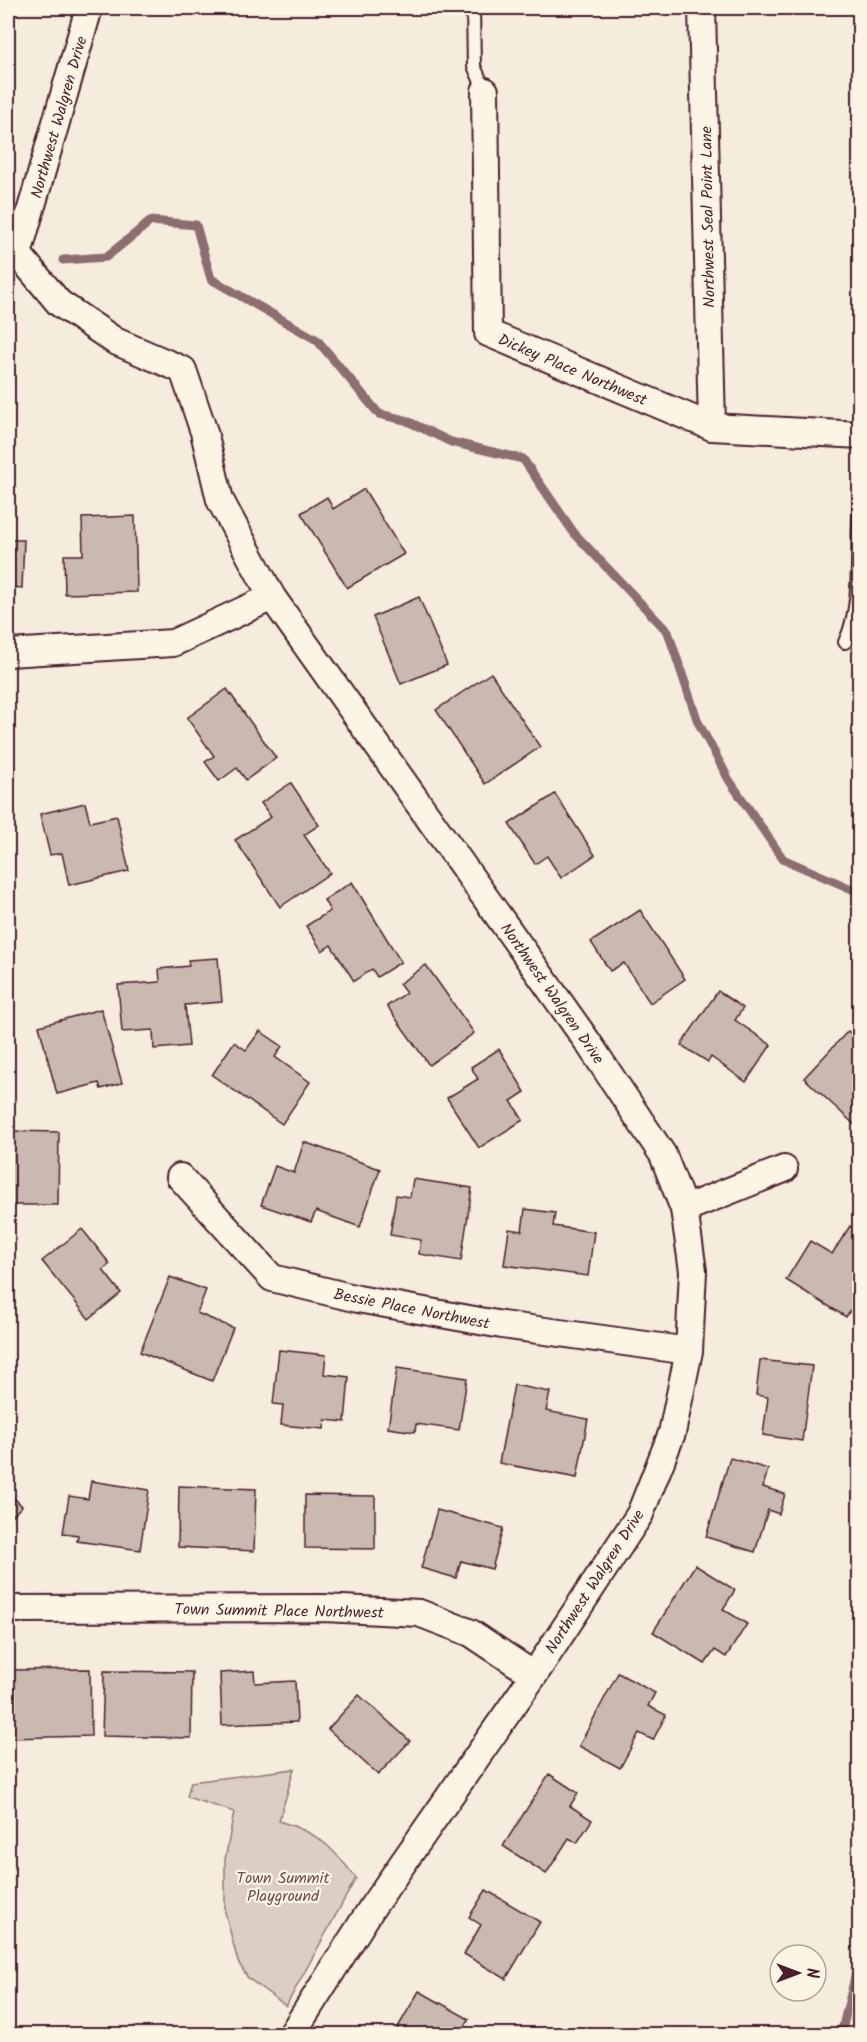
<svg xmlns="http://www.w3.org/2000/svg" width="867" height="2042" viewBox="0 0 867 2042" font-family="Kalam,sans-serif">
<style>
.green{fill:#dbcec4;stroke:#927678;stroke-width:1.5}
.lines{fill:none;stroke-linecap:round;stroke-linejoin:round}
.stream{stroke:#8c6e70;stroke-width:9}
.building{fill:#cab9b1;stroke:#4a1f2b;stroke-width:1.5}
.lane-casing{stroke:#4a1f2b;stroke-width:16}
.street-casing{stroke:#4a1f2b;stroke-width:30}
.lane{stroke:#fcf5e5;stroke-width:12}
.street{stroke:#fcf5e5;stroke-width:26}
.labels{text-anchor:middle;stroke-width:4.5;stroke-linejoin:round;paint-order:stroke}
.street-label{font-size:16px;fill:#4a1f2b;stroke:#fcf5e5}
.park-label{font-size:16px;fill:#6e4b51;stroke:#fcf5e5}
</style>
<rect width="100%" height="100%" fill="#f5ecde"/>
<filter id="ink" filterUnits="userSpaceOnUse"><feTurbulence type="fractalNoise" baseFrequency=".0167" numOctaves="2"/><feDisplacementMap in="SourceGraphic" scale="12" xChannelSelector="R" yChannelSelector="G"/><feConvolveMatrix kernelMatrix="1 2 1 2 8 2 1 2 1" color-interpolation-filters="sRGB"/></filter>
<g filter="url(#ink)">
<path class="green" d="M 294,1769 L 279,1821 C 319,1833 331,1846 356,1878 L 286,2006 L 248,1978 L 238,1962 L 225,1912 L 225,1860 L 234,1812 L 187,1797 L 191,1782 Z"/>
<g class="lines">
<g class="stream">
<path d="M 63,260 L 106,257 L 151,221 L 196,225 L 211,279 L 317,340 L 379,414 L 405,420 L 451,442 L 523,459 L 574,533 L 668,632 L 698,722 L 729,780 L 783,859 L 854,890 L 860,888"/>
<path d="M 841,2034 L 860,1957"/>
</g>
</g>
<g class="building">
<path d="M 364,489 L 404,554 L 347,588 L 301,513 L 327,497 L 333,509 Z"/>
<path d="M 135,516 L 137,592 L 65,594 L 64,555 L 83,555 L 82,518 Z"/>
<path d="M 8,540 L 24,540 L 22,588 L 8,587 Z"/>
<path d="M 419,597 L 447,665 L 401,684 L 373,617 Z"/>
<path d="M 491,673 L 540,747 L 485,784 L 436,710 Z"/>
<path d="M 227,689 L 276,758 L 246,780 L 237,768 L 219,781 L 205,762 L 214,756 L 187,718 Z"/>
<path d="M 291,783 L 319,825 L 304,835 L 330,873 L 280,907 L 235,840 L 271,817 L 261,803 Z"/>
<path d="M 555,794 L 595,855 L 561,878 L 547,856 L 535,864 L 509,824 Z"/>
<path d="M 85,803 L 90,822 L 117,816 L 129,871 L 69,885 L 62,853 L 50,855 L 40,814 Z"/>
<path d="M 352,882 L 401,962 L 377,977 L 372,969 L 354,981 L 331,945 L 322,951 L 306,926 L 330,911 L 324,900 Z"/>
<path d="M 640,910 L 685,979 L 650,1003 L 624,963 L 610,971 L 591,942 Z"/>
<path d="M 218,958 L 222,1002 L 185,1005 L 189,1046 L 154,1049 L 153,1030 L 122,1032 L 118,985 L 160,982 L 159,969 L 189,966 L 188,960 Z"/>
<path d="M 426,965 L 474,1033 L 429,1065 L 387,1006 L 406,993 L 399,984 Z"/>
<path d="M 718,991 L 743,1008 L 735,1020 L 771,1045 L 746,1082 L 711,1057 L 708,1062 L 681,1045 Z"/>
<path d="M 101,1009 L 122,1083 L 101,1089 L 99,1083 L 57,1094 L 39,1026 Z"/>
<path d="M 260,1031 L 282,1046 L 275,1057 L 310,1082 L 282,1124 L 212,1075 L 234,1042 L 246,1050 Z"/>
<path d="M 848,1031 L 860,1041 L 860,1124 L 857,1127 L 804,1078 Z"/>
<path d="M 499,1049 L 525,1092 L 511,1101 L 523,1120 L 479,1148 L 447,1098 L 478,1079 L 471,1067 Z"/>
<path d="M 8,1131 L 59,1132 L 58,1205 L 8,1205 Z"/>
<path d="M 304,1142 L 380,1169 L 360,1227 L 316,1211 L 311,1222 L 261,1205 L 275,1166 L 294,1173 Z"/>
<path d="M 413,1179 L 472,1188 L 461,1261 L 419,1254 L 421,1240 L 390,1235 L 396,1195 L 410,1197 Z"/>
<path d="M 525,1209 L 555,1213 L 553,1226 L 594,1232 L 588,1276 L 504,1265 L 509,1229 L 522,1231 Z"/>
<path d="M 850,1226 L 860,1231 L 860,1294 L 846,1317 L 786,1280 L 810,1241 L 832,1254 Z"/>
<path d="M 82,1229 L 110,1264 L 103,1270 L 121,1293 L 89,1319 L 42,1261 Z"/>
<path d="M 170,1277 L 206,1290 L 197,1313 L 233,1328 L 212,1381 L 140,1352 Z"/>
<path d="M 279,1350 L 326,1355 L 324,1374 L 349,1377 L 345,1422 L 325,1420 L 324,1429 L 281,1425 L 283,1405 L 273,1404 Z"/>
<path d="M 760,1360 L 812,1366 L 802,1441 L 763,1435 L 768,1397 L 756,1395 Z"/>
<path d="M 397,1368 L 467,1378 L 459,1430 L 416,1424 L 415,1432 L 388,1428 Z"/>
<path d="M 514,1385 L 550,1392 L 546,1411 L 588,1419 L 577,1478 L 499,1463 Z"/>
<path d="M 730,1458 L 768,1469 L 763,1487 L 785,1494 L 779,1514 L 768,1510 L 755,1552 L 706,1537 Z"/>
<path d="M 91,1481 L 149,1490 L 140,1550 L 77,1541 L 78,1535 L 63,1533 L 69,1496 L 88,1499 Z"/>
<path d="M 179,1486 L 256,1489 L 254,1551 L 178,1547 Z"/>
<path d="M 8,1492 L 22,1506 L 8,1520 Z"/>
<path d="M 305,1495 L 375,1496 L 375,1549 L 305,1548 Z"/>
<path d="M 437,1510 L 503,1528 L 492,1569 L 461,1561 L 456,1578 L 421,1568 Z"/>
<path d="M 695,1565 L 735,1590 L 723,1609 L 747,1624 L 726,1657 L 715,1650 L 705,1664 L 653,1632 Z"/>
<path d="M 90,1669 L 91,1736 L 8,1738 L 8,1670 Z"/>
<path d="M 104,1671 L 192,1672 L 191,1738 L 102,1736 Z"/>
<path d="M 254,1671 L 255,1683 L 295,1681 L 297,1722 L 222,1725 L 220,1673 Z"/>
<path d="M 618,1673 L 655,1693 L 648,1706 L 666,1715 L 653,1740 L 639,1733 L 620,1768 L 579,1746 Z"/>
<path d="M 359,1695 L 410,1741 L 378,1775 L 328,1729 Z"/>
<path d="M 549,1774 L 578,1793 L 570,1806 L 592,1820 L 577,1843 L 569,1838 L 546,1874 L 503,1846 Z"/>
<path d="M 486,1890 L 540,1922 L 506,1979 L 464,1954 L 481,1925 L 469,1917 Z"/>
<path d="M 419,1991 L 469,2019 L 461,2034 L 394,2034 Z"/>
</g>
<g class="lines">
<defs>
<g id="lane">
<path d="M 473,8 L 474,66 L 485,91"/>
<path d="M 845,642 C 863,606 856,546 860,506"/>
</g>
<g id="street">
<path d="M 89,8 L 18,254 L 59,303 L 115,341 L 183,370 L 204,432 L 220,500 L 272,597 L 587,1041 L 663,1155 L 684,1209 L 693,1271 L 689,1351 L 672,1433 L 640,1514 L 534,1675 L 373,1906 L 292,2034"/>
<path d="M 702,8 L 712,427"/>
<path d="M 485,91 L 488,333 L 712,427 L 860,435"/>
<path d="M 8,653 L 173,643 L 272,597"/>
<path d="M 180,1177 L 272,1278 L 358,1299 L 502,1325 L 689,1351"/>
<path d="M 684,1209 L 784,1169"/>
<path d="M 8,1609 L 324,1608 L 419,1613 L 471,1633 L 534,1675"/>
</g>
</defs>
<use href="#lane" class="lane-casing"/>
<use href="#street" class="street-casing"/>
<use href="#lane" class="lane"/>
<use href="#street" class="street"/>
</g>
</g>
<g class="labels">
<g class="street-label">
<text transform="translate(58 117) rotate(-74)" y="6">Northwest Walgren Drive</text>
<text transform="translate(707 217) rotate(-91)" y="6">Northwest Seal Point Lane</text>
<text transform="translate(573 369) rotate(23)" y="6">Dickey Place Northwest</text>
<text transform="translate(553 993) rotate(55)" y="6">Northwest Walgren Drive</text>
<text transform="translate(412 1308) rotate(11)" y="6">Bessie Place Northwest</text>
<text transform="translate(594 1581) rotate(-57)" y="6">Northwest Walgren Drive</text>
<text transform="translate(279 1610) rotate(1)" y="6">Town Summit Place Northwest</text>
</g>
<g class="park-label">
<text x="283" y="1883">Town Summit<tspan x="283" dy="18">Playground</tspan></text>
</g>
</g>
<rect width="867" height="2042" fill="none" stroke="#fcf5e5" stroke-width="30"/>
<rect x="15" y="15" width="837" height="2012" fill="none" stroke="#4a1f2b" stroke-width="2" filter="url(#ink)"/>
<g transform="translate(798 1973) rotate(90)"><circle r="28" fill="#fcf5e5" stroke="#b59f9b" stroke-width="1.5"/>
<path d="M0-4.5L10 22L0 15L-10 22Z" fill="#4a1f2b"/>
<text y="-9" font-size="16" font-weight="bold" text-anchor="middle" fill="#4a1f2b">N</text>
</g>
</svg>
